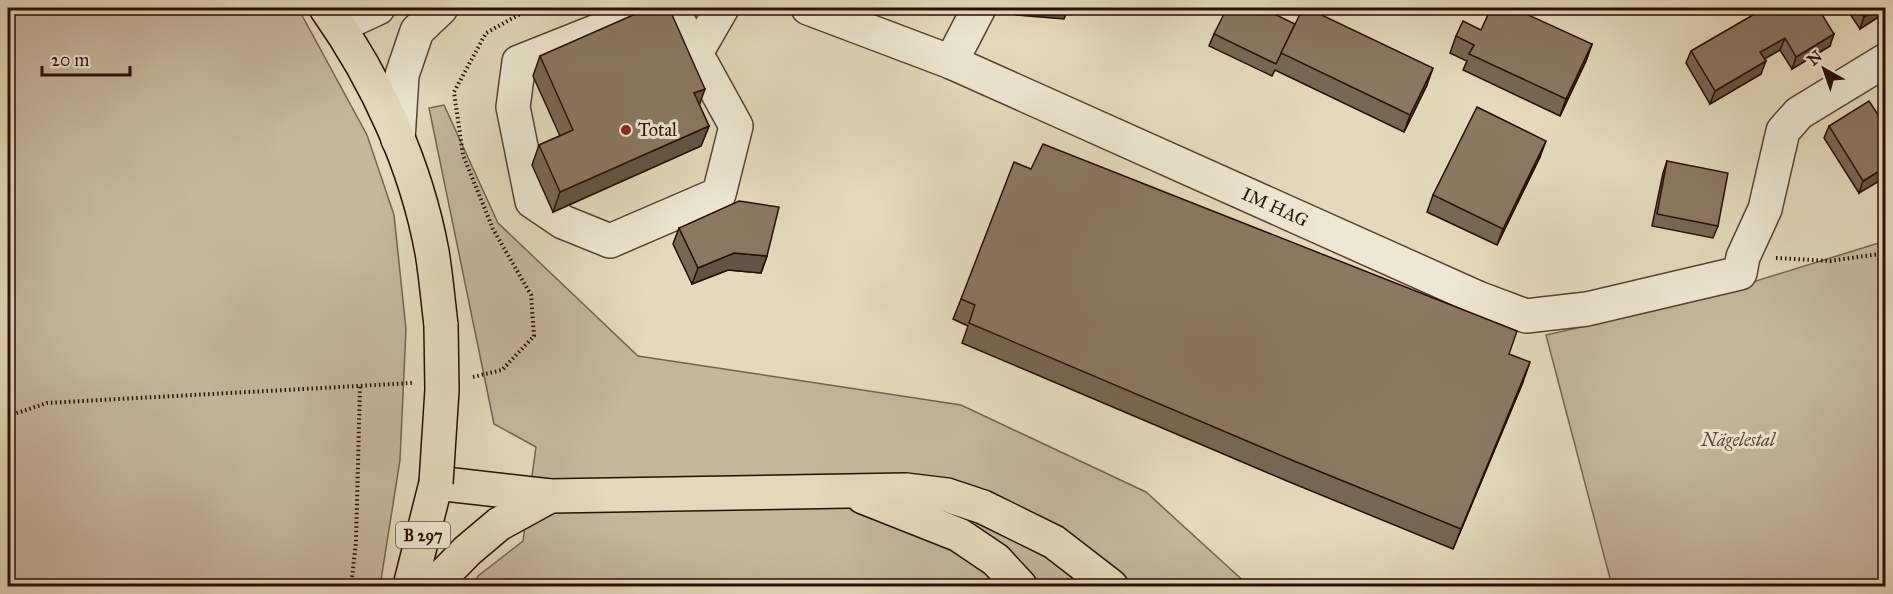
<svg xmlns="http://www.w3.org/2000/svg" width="1893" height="594" viewBox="0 0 1893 594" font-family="'IM FELL Great Primer',serif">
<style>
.green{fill:#c4b79c;stroke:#766250;stroke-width:1.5}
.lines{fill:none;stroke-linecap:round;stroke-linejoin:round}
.minor-casing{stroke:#574132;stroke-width:36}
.major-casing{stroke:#280e04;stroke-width:36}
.highway-casing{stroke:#280e04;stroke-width:36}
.path{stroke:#280e04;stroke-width:4;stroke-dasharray:1.5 3;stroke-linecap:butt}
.minor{stroke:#ede7d3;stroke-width:33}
.major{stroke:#e4dabb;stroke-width:33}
.highway{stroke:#e4dabb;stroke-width:33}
.major-bridge-casing{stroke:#280e04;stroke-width:36;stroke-linecap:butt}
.major-bridge{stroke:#e4dabb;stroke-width:33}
.wall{fill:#776755;stroke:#280e04;stroke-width:1.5}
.shaded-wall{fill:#615445;stroke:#280e04;stroke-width:1.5}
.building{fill:#8a7863;stroke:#280e04;stroke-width:1.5}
.poi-dot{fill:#8f2418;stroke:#ede7d3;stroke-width:2}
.labels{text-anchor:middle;stroke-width:6;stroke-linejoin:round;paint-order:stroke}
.shield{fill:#ede7d3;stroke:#634f42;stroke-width:1.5}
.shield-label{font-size:16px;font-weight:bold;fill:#280e04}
.poi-label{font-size:18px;fill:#280e04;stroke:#ede7d3;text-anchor:start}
.street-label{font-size:18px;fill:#280e04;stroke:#ede7d3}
.park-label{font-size:18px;font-style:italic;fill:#5f4939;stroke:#ede7d3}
</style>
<rect width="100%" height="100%" fill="#e4dabb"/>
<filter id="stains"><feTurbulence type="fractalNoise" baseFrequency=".00333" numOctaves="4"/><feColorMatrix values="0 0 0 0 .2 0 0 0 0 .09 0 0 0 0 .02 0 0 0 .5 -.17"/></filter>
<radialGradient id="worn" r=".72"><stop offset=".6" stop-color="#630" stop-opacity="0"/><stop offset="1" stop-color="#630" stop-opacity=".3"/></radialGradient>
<g class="green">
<path d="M 8,8 L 298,8 L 367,135 L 394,215 L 406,329 L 400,460 L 381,580 L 378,586 L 8,586 Z"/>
<path d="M 444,105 L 498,223 L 638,356 L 961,405 L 1146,492 L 1249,586 L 473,586 L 478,576 L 523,541 L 536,447 L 494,424 L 429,108 Z"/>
<path d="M 1885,241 L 1885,586 L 1612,586 L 1546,335 L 1682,304 Z"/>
</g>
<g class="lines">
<defs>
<g id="minor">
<path d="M 655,8 L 519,62 L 513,107 L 532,201 L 563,222 L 610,241 L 719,194 L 736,126 L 671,8"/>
<path id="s1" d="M 808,8 L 951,62 L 1478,298 L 1526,316 L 1587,309 L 1740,273 L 1743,257 L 1765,209 L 1783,131 L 1799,113 L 1886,60"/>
<path d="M 339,26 L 378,8"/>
<path d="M 696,53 L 722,8"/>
<path d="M 951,62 L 979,8"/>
<path d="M 398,140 L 402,75 L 417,31 L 441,8"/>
</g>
<g id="major">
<path d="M 326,8 C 377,80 416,165 432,252 C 436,276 438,301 441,325"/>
<path d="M 410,586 L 436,483"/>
</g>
<g id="highway">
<path d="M 436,483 L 550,496 L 906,490 L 947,495 L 983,507 L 1054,542 L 1111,586"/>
<path d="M 863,497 L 959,535 L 996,560 L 1020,586"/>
<path d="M 433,586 L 467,551 L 499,524 L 550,496"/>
</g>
</defs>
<use href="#minor" class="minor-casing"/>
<use href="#major" class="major-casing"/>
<use href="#highway" class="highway-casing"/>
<g class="path">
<path d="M 1776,258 L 1830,261 L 1886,253"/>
<path d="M 473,377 L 502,370 L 534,336 L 531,295 L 493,229 L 463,155 L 454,92 L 486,33 L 531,8"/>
<path d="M 8,416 L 47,403 L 412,383"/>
<path d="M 351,586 L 356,542 L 360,386"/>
</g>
<use href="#minor" class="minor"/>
<use href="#major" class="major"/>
<use href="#highway" class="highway"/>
<defs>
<path id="major-bridge" d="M 436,483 L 442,390 L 441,325"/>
</defs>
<use href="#major-bridge" class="major-bridge-casing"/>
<use href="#major-bridge" class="major-bridge"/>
</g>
<g class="wall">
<path d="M 1765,8 L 1830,46 L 1792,69 L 1780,50 L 1764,59 L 1761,74 L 1710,104 L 1686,63 L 1691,51 Z"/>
<path d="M 1846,8 L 1886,8 L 1886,12 L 1860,29 Z"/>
<path d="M 1481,30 L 1592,44 L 1586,61 L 1560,116 L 1463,70 L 1467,61 L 1450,53 L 1456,36 Z"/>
<path d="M 1214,34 L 1427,85 L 1404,132 L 1275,70 L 1272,76 L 1209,46 Z"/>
<path d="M 540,56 L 699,104 L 709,126 L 701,146 L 553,212 L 532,165 L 539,145 L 560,136 L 533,76 Z"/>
<path d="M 1886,88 L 1886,110 L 1880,101 L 1884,89 Z"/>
<path d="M 1829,126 L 1886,127 L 1859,193 L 1824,138 Z"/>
<path d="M 1540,157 L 1497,245 L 1427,212 L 1433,195 Z"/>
<path d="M 1667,161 L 1718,226 L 1713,238 L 1652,226 L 1663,173 Z"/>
<path d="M 1031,169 L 1509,354 L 1523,382 L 1453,549 L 1287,481 L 962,343 L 968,326 L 953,319 L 961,299 Z"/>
<path d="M 679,228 L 767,256 L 761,273 L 728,270 L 692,284 L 673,244 Z"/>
</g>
<g class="shaded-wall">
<path d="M 1018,8 L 1068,8 L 1064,19 L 1016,15 Z"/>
<path d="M 1878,8 L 1886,8 L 1886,12 L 1860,29 L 1864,17 Z"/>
<path d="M 1834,34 L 1830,46 L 1792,69 L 1796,57 Z"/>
<path d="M 1785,38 L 1780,50 L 1756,64 L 1760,52 Z"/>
<path d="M 1592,44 L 1586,61 L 1560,116 L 1566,99 Z"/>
<path d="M 1766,61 L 1761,74 L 1710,104 L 1715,91 Z"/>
<path d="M 1433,68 L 1427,85 L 1404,132 L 1410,115 Z"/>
<path d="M 705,89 L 698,109 L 694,93 Z"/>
<path d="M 709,126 L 701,146 L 553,212 L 560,192 Z"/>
<path d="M 1546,141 L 1540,157 L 1497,245 L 1503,229 Z"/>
<path d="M 1886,167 L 1886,177 L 1859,193 L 1863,181 Z"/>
<path d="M 734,253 L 767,256 L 761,273 L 728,270 L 692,284 L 698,268 Z"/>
<path d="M 1530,362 L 1523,382 L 1453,549 L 1461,529 Z"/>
</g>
<g class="building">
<path d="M 649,8 L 669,8 L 705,89 L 694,93 L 709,126 L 560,192 L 539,145 L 573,130 L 540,56 Z"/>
<path d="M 1227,8 L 1262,8 L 1295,24 L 1276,64 L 1214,34 Z"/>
<path d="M 1303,8 L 1307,8 L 1433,68 L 1410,115 L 1281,53 Z"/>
<path d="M 1491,8 L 1513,8 L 1592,44 L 1566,99 L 1469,54 L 1474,45 L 1456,36 L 1463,21 L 1481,30 Z"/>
<path d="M 1765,8 L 1818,8 L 1834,34 L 1796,57 L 1785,38 L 1760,52 L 1766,61 L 1715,91 L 1691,51 Z"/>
<path d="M 1858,8 L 1878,8 L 1864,17 Z"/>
<path d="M 1869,101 L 1886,127 L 1886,167 L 1863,181 L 1829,126 Z"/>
<path d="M 1477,107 L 1546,141 L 1503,229 L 1433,195 Z"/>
<path d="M 1043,144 L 1517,331 L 1509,354 L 1530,362 L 1461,529 L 1294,461 L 969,323 L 975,305 L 961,299 L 1014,162 L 1031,169 Z"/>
<path d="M 1667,161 L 1728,173 L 1718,226 L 1657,214 Z"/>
<path d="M 739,201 L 779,207 L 767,256 L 734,253 L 698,268 L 679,228 Z"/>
</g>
<circle class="poi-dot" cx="626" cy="130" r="6"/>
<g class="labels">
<rect class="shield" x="396" y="522" width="54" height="26" rx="4.5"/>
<g class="shield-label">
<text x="423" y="541">B 297</text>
</g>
<g class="poi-label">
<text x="638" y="136">Total</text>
</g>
<g class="street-label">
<text dy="6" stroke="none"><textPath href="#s1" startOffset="508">IM HAG</textPath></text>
</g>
<g class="park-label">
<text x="1738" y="446">Nägelestal</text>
</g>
</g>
<rect width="1893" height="594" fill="none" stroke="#e4dabb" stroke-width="30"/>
<rect x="9" y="9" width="1875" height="576" fill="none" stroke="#280e04" stroke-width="3"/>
<rect x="15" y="15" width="1863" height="564" fill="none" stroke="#280e04" stroke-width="1.5"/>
<g transform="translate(1824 69) rotate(320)" stroke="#ede7d3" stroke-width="4.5" paint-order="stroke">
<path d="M0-4.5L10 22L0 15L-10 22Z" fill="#280e04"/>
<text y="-9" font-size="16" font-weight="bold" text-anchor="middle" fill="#280e04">N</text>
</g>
<path d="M42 66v9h88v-9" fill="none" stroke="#280e04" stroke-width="3"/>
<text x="51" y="66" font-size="18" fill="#280e04" stroke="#ede7d3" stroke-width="4.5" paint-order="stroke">20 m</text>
<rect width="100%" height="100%" filter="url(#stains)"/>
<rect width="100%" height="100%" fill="url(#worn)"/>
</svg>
